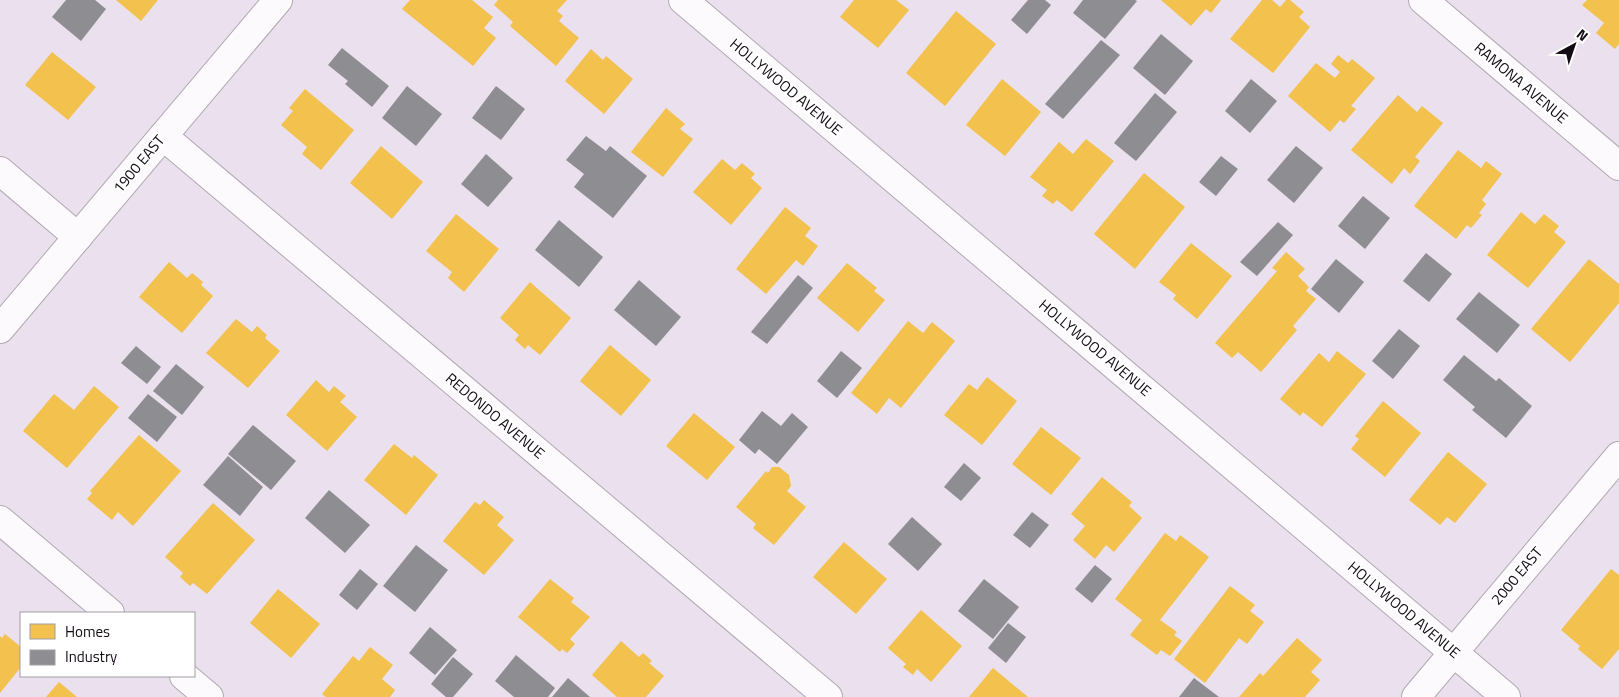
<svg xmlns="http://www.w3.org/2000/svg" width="1619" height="697" viewBox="0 0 1619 697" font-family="'Titillium Web',sans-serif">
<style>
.homes{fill:#f2c14e}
.industry{fill:#8d8d92}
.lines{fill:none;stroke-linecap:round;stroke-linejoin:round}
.street-casing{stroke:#b1a8b3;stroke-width:30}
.street{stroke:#fcfafc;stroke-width:28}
.labels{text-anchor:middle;stroke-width:5;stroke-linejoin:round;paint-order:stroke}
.street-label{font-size:15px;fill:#120b13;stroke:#fff}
</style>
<rect width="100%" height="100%" fill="#ebe0ed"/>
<g class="homes">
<path d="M 116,0 L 158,0 L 141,21 Z"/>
<path d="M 410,0 L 472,0 L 493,17 L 484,28 L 496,38 L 473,66 L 402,9 Z"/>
<path d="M 498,0 L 567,0 L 557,11 L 563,16 L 559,21 L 579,38 L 556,66 L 510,26 L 513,22 L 494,5 Z"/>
<path d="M 854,0 L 896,0 L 909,10 L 878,48 L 840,17 Z"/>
<path d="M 1161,0 L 1221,0 L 1211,13 L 1206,9 L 1191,26 Z"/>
<path d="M 1262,0 L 1272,0 L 1280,7 L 1286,0 L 1290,0 L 1304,12 L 1299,17 L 1310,27 L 1273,73 L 1230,39 Z"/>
<path d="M 1587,0 L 1619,0 L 1619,44 L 1615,49 L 1596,33 L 1604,23 L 1582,5 Z"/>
<path d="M 956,11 L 996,44 L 945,106 L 906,73 Z"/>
<path d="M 591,49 L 603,60 L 606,56 L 633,79 L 604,114 L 565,81 Z"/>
<path d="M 52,52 L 96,87 L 68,120 L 25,85 Z"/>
<path d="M 1338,55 L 1348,63 L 1352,59 L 1375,78 L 1351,106 L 1356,109 L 1344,123 L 1340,120 L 1330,132 L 1288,96 L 1316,63 L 1335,78 L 1340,72 L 1331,64 Z"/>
<path d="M 1002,79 L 1041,112 L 1005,156 L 966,125 Z"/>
<path d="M 305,89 L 354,130 L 321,170 L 302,154 L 307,147 L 281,125 L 293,111 L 289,108 Z"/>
<path d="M 1398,95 L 1417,112 L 1422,106 L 1443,123 L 1415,157 L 1420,161 L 1410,174 L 1404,168 L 1392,184 L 1351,150 Z"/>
<path d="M 666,108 L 685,124 L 680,129 L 693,139 L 663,177 L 631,152 Z"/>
<path d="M 1086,139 L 1114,161 L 1072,212 L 1057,200 L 1053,204 L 1042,196 L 1047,190 L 1030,177 L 1059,142 L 1073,154 Z"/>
<path d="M 381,146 L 423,182 L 392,219 L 350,183 Z"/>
<path d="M 1458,150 L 1481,168 L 1486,161 L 1502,174 L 1482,200 L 1486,204 L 1479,213 L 1482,215 L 1471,228 L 1467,225 L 1456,239 L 1414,206 Z"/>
<path d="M 722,159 L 735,170 L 742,163 L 755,174 L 751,178 L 762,188 L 731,225 L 693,192 Z"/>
<path d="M 1144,173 L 1185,207 L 1135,269 L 1094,234 Z"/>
<path d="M 785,207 L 811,228 L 805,236 L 818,246 L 803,266 L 796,260 L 766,294 L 736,269 Z"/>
<path d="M 1521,212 L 1535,224 L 1544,214 L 1559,226 L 1554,232 L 1566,242 L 1528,288 L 1487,255 Z"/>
<path d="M 456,214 L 499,249 L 464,292 L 448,278 L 452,272 L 426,251 Z"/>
<path d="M 1191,243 L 1232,276 L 1197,319 L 1173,299 L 1176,295 L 1159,282 Z"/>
<path d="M 1286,252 L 1305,269 L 1298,276 L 1309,287 L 1306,291 L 1316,299 L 1293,326 L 1297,330 L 1261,372 L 1238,352 L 1232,358 L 1215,343 L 1277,271 L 1272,268 Z"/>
<path d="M 1589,259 L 1619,284 L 1619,303 L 1570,362 L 1531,329 Z"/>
<path d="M 169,262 L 187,278 L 192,273 L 203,282 L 201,285 L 213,296 L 182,333 L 139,297 Z"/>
<path d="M 847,263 L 877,288 L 874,291 L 885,300 L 858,332 L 817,298 Z"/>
<path d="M 530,282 L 571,318 L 540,355 L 528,345 L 525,349 L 515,340 L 519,335 L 500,318 Z"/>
<path d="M 236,319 L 252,332 L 257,326 L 267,335 L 265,338 L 280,351 L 248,388 L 206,353 Z"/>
<path d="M 908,321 L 923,333 L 932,322 L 955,341 L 901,408 L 889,398 L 877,414 L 851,393 Z"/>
<path d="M 610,345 L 651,380 L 621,416 L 580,381 Z"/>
<path d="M 1337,351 L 1366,374 L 1322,427 L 1303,412 L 1300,416 L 1280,399 L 1319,353 L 1329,362 Z"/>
<path d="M 987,377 L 1017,401 L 982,445 L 944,415 L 969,384 L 977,390 Z"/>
<path d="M 316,380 L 329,392 L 334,386 L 346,396 L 340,402 L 357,417 L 327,451 L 286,415 Z"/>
<path d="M 94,386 L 119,407 L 67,468 L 23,431 L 54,394 L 74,410 Z"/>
<path d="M 1383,401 L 1421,433 L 1385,477 L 1351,449 L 1359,439 L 1355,436 Z"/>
<path d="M 694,413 L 735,447 L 707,480 L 666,446 Z"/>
<path d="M 1041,427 L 1081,458 L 1051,495 L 1012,464 Z"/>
<path d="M 139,435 L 181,471 L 133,526 L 118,512 L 112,520 L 87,499 L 92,493 L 90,491 Z"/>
<path d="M 394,444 L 412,458 L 414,455 L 438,475 L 406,515 L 364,480 Z"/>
<path d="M 1448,452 L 1487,484 L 1455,523 L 1447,517 L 1440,525 L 1409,500 Z"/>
<path d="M 772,467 L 779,467 L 789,475 L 791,486 L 787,491 L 806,507 L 774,545 L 753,528 L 756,524 L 736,507 L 766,471 L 768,473 Z"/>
<path d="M 1102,477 L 1132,502 L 1129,506 L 1142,518 L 1114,552 L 1106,545 L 1095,559 L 1073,540 L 1085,526 L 1071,514 Z"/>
<path d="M 484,500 L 504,517 L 497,525 L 514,540 L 484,575 L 443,541 L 475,502 L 480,505 Z"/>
<path d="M 213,503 L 255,540 L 207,594 L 193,583 L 190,586 L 180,577 L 183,573 L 165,557 Z"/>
<path d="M 1165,533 L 1176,541 L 1180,535 L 1209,557 L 1160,620 L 1177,632 L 1174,635 L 1182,641 L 1170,656 L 1161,650 L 1157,655 L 1130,635 L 1142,620 L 1115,599 Z"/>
<path d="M 844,542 L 887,579 L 856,614 L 813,577 Z"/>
<path d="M 1611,569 L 1619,575 L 1619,649 L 1602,669 L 1578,649 L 1580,646 L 1561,630 Z"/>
<path d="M 550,579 L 574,598 L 571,602 L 590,617 L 570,639 L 575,644 L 567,653 L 562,649 L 560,652 L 518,617 Z"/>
<path d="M 1230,586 L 1255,605 L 1250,611 L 1264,622 L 1247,644 L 1239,638 L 1205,683 L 1174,659 Z"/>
<path d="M 278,589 L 320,624 L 291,658 L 250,623 Z"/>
<path d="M 921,610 L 962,646 L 931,682 L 917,669 L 913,675 L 903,667 L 906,664 L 888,648 Z"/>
<path d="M 5,634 L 21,647 L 21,667 L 0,693 L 0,636 L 2,638 Z"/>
<path d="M 1297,638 L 1322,660 L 1311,672 L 1320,680 L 1305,697 L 1239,697 L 1260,673 L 1263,676 Z"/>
<path d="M 621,641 L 639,657 L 643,653 L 652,661 L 649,663 L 664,676 L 646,697 L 617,697 L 592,675 Z"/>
<path d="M 370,647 L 393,665 L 382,679 L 395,690 L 390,697 L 326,697 L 322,694 L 353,656 L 359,661 Z"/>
<path d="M 993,668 L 1028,697 L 969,697 Z"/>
<path d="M 59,682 L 77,697 L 46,697 Z"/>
</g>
<g class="industry">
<path d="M 66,0 L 95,0 L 106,9 L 81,41 L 52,17 Z"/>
<path d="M 1028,0 L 1045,0 L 1051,5 L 1027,34 L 1011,20 Z"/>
<path d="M 1083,0 L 1135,0 L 1137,1 L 1105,39 L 1073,13 Z"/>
<path d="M 1161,34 L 1193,61 L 1165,95 L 1133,68 Z"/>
<path d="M 1101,40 L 1120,55 L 1063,119 L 1045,104 Z"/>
<path d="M 342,48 L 389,86 L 372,107 L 345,84 L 348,81 L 328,65 Z"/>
<path d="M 1251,79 L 1277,101 L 1250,133 L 1225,111 Z"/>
<path d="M 407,86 L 442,114 L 416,146 L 382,118 Z"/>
<path d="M 496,86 L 525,109 L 501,140 L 472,118 Z"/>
<path d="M 1155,93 L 1177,112 L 1136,161 L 1114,143 Z"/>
<path d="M 586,136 L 606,151 L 610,146 L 647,176 L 613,218 L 574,187 L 584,174 L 566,160 Z"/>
<path d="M 1296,146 L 1323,168 L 1294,203 L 1267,180 Z"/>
<path d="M 486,154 L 513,178 L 488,207 L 461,184 Z"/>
<path d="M 1221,156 L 1238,169 L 1216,196 L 1199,182 Z"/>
<path d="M 1363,196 L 1390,218 L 1365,249 L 1338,226 Z"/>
<path d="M 559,220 L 603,257 L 579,287 L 535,250 Z"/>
<path d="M 1278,222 L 1293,235 L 1257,276 L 1240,262 Z"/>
<path d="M 1426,253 L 1452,274 L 1429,302 L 1403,281 Z"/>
<path d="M 1336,259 L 1364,282 L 1339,313 L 1311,289 Z"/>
<path d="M 798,275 L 813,288 L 767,344 L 751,332 Z"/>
<path d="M 639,280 L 681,317 L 656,346 L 614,310 Z"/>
<path d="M 1479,292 L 1520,325 L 1497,353 L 1456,319 Z"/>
<path d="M 1399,329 L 1420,346 L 1393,379 L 1372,361 Z"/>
<path d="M 136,346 L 161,367 L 147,384 L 121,363 Z"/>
<path d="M 841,351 L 862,368 L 837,398 L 817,381 Z"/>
<path d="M 1464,355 L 1496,381 L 1499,378 L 1532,406 L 1506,438 L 1472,410 L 1475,407 L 1443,380 Z"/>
<path d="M 176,364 L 204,387 L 182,415 L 153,391 Z"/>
<path d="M 148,394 L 177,417 L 157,442 L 128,418 Z"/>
<path d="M 762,411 L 781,426 L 792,413 L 808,427 L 777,464 L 759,449 L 755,454 L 739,440 Z"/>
<path d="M 253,425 L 296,461 L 271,490 L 228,454 Z"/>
<path d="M 228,456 L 263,487 L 240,516 L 203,485 Z"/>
<path d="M 964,463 L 981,478 L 961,501 L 944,487 Z"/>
<path d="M 329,490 L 370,525 L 345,553 L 305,518 Z"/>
<path d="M 1032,512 L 1049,525 L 1030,548 L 1013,535 Z"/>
<path d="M 912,517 L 942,544 L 918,571 L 888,544 Z"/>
<path d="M 416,545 L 448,570 L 415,612 L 383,586 Z"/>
<path d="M 1095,565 L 1112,579 L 1092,603 L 1075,589 Z"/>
<path d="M 360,569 L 378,584 L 357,610 L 339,595 Z"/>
<path d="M 984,579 L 1019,607 L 993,639 L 958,611 Z"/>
<path d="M 1008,623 L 1026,637 L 1006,663 L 988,648 Z"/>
<path d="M 430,627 L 457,650 L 435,675 L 409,653 Z"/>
<path d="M 516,655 L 555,688 L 548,697 L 514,697 L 495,681 Z"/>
<path d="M 453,657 L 473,674 L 453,697 L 446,697 L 431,684 Z"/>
<path d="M 568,678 L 590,697 L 552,697 Z"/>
<path d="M 1194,678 L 1219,697 L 1179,697 Z"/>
</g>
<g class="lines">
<defs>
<g id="street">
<path d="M 683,0 L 1506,697"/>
<path d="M 1423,0 L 1619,166"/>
<path d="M 163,136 L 828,697"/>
<path d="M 0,171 L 78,237"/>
<path d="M 0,329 L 278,0"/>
<path d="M 0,520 L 110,613"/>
<path d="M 184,676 L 209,697"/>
<path d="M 1416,697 L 1619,456"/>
</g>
</defs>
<use href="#street" class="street-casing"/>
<use href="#street" class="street"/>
</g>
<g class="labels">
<g class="street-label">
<text transform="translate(1521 83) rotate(40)" y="5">RAMONA AVENUE</text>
<text transform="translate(786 87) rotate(40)" y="5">HOLLYWOOD AVENUE</text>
<text transform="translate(139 164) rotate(-50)" y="5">1900 EAST</text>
<text transform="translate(1095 348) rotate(40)" y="5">HOLLYWOOD AVENUE</text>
<text transform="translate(495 416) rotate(40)" y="5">REDONDO AVENUE</text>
<text transform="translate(1517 576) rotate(-50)" y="5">2000 EAST</text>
<text transform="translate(1404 610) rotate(40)" y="5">HOLLYWOOD AVENUE</text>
</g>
</g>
<rect x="20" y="612" width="175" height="65" fill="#ffffff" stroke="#a09da1"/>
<rect x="30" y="624" width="25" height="15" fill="#f2c14e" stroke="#a09da1"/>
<text x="65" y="637" font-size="15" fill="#120b13">Homes</text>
<rect x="30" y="650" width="25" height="15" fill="#8d8d92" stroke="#a09da1"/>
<text x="65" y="662" font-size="15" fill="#120b13">Industry</text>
<g transform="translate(1574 45) rotate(40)" stroke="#ffffff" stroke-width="4" paint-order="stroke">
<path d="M0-4L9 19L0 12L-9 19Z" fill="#120b13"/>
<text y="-8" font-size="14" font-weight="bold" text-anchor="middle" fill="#120b13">N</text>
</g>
</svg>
